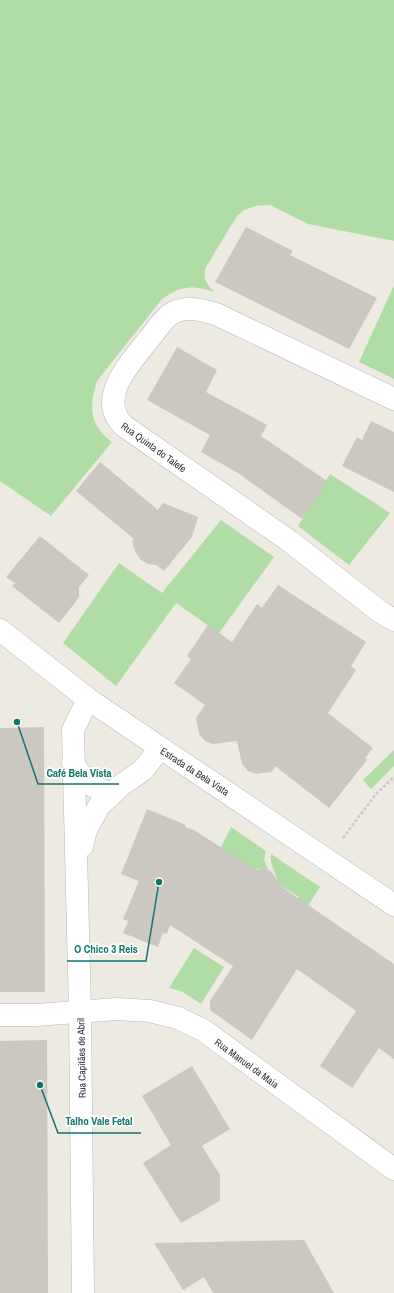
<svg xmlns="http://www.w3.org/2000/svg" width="394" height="1293" viewBox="0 0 394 1293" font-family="'Archivo Narrow',sans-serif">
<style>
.green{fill:#b0dda6}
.building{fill:#cac8c0}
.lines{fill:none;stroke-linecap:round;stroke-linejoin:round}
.minor-casing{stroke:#b6b6c0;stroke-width:23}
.tertiary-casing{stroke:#b6b6c0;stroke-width:23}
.path{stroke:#c9c9c9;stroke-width:2.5;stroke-dasharray:3 2;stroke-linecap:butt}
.minor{stroke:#fff;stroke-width:22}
.tertiary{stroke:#fff;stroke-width:22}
.labels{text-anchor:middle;stroke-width:3.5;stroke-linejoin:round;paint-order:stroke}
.street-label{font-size:10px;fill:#2e2e2e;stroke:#fff}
.leader{fill:none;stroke:#0f766e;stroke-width:1.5}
.callout-dot{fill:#0f766e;stroke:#fff;stroke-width:1.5}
.callout-label{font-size:11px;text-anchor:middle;font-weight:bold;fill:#0f766e;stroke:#fff;stroke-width:3.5;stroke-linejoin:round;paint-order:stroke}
</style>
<rect width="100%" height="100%" fill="#edeae2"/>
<g class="green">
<path d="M 0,0 L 394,0 L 394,241 L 308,224 L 270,205 L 255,206 L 244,210 L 237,216 L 206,267 C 202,279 207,285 215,292 C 192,285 182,285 162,299 L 97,381 C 89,406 89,426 112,442 L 51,516 L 0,481 Z"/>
<path d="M 394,285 L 394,379 L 359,362 Z"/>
<path d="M 330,474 L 390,513 L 349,565 L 298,526 Z"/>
<path d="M 221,520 L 274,557 L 219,633 L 176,603 L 116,686 L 63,643 L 119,563 L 162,593 Z"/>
<path d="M 394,750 L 394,766 L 371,789 L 363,780 Z"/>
<path d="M 231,827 L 266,851 L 264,860 L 268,870 L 263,868 L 206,877 Z"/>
<path d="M 271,854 L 320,887 L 286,939 L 276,932 L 299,897 L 278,884 C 277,874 269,864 271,854 Z"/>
<path d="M 194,948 L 224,967 L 201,1004 L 181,991 L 169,988 Z"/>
</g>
<g class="building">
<path d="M 246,227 L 293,251 L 290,255 L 377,298 L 349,349 L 215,282 Z"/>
<path d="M 177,347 L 217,370 L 206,392 L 267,425 L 261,436 L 327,481 L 302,519 L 238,473 L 201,452 L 210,435 L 147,400 Z"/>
<path d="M 371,421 L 394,432 L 394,492 L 342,466 L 357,437 L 362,440 Z"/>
<path d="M 100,462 L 158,510 L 163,503 L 198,517 L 192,537 L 164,571 L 156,565 L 148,564 L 141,560 L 136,553 L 132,541 L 134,539 L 76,491 Z"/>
<path d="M 40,536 L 89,575 L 79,587 L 79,596 L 77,600 L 59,623 L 12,586 L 15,583 L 6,577 Z"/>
<path d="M 278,585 L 366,642 L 351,666 L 356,670 L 328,713 L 373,748 L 365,758 L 367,760 L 329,808 L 275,766 L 272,772 L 256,774 L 248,771 L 242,764 L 237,741 L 213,744 L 205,741 L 199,734 L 196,718 L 205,705 L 174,683 L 191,659 L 187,656 L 208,625 L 232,642 L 257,604 L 262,608 Z"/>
<path d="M 44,727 L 45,992 L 0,992 L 0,728 Z"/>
<path d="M 147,809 L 186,825 L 185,827 L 194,830 L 256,870 L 263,868 L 271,871 L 282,887 L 394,964 L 394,1059 L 379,1048 L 352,1088 L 320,1066 L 356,1011 L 297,969 L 252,1040 L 210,1010 L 210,1001 L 233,966 L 170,925 L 167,934 L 163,933 L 158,947 L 123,933 L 128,921 L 123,919 L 139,881 L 121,874 Z"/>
<path d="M 47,1040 L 48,1293 L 0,1293 L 0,1041 Z"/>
<path d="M 192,1066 L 230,1129 L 202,1146 L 220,1175 L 220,1201 L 181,1223 L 143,1163 L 171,1145 L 142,1096 Z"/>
<path d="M 304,1240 L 334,1293 L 213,1293 L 204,1277 L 183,1290 L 154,1243 Z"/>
</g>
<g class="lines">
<defs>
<g id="minor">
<path d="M 394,399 L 216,314 C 202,310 188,306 174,312 C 164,317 156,331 149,339 C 131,362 95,399 124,426 L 288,540 L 379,611 L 394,620"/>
<path d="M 73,763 C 84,781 91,789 113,793"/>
<path d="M 82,846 L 86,830 L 99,806 L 120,786 L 143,770 L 160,748"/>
<path d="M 0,1015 L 36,1015 L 117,1009 L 150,1011 L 178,1018 L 203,1030 L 394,1169"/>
<path d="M 83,1293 L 80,1011 L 73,730 L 88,699"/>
</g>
<path id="tertiary" d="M 0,630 L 88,699 L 394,905"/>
</defs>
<use href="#minor" class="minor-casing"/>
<use href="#tertiary" class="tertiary-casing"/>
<path class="path" d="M 343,838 L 376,794 L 394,777"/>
<use href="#minor" class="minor"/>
<use href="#tertiary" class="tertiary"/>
</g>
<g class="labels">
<g class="street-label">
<text transform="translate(154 447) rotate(36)" y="4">Rua Quinta do Talefe</text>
<text transform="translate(195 771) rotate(33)" y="4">Estrada da Bela Vista</text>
<text transform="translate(81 1058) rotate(-91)" y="4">Rua Capitães de Abril</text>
<text transform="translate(247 1063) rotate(36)" y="4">Rua Manuel da Maia</text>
</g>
</g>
<path class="leader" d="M17 722L38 784H119M159 882L146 961H67M40 1085L58 1133H141"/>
<g class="callout-dot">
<circle cx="17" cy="722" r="4"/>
<circle cx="159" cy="882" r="4"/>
<circle cx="40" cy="1085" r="4"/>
</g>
<g class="callout-label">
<text x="79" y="777">Café Bela Vista</text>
<text x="106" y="953">O Chico 3 Reis</text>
<text x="99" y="1125">Talho Vale Fetal</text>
</g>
</svg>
